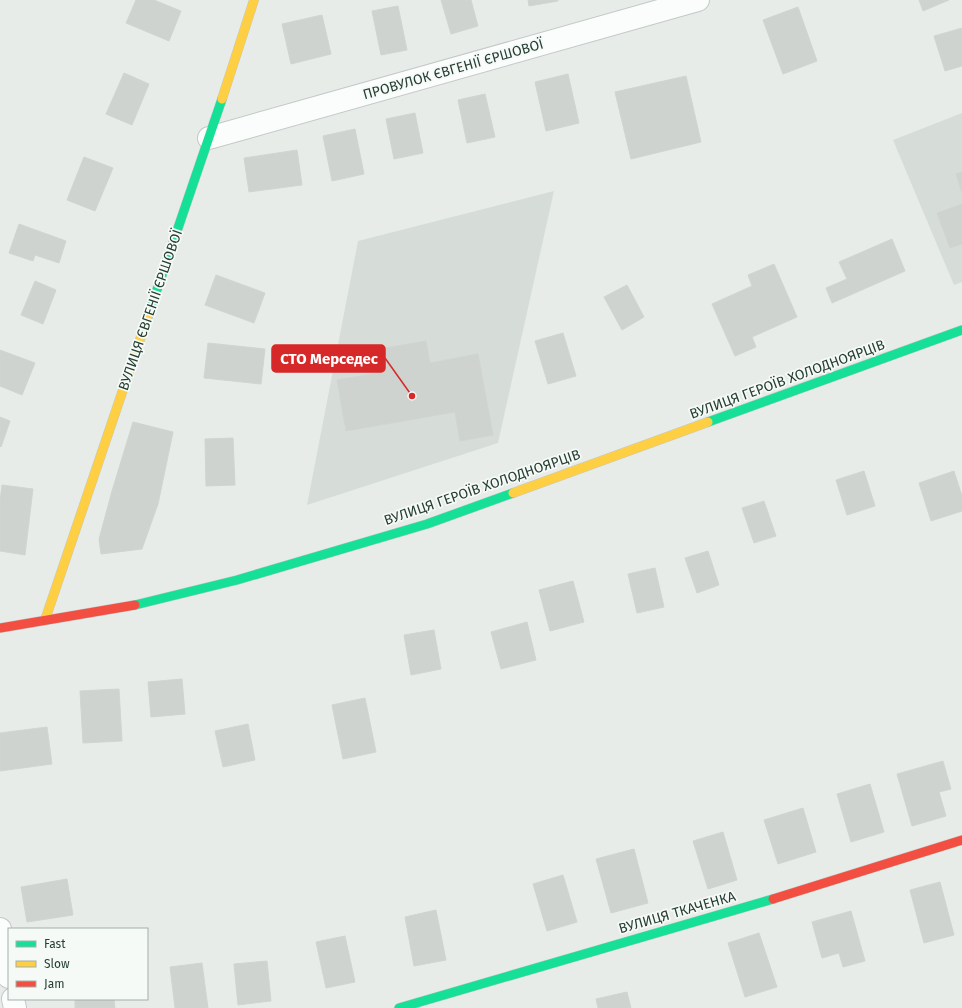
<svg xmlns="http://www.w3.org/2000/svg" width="962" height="1008" viewBox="0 0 962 1008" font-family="'Fira Sans',sans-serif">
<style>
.built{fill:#d6ddd8}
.building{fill:#ced3d0;stroke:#d0d5d2}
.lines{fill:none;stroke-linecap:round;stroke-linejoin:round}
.street-casing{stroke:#c4c9c6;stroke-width:24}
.fast-casing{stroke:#c3c9c6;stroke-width:10}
.slow-casing{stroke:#c3c9c6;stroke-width:10}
.jam-casing{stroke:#c3c9c6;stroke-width:10}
.street{stroke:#fbfcfc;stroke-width:22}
.fast{stroke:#16e098;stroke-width:9}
.slow{stroke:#ffcf43;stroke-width:9}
.jam{stroke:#f24e42;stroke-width:9}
.labels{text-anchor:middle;stroke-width:3.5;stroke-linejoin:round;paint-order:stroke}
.street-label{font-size:14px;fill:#263e33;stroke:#f6faf7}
.leader{fill:none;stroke:#d62828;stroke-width:1.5}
.callout-dot{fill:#d62828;stroke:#f6faf7;stroke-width:1.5}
.callout{fill:#d62828;stroke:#d62828;stroke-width:1.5}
.callout-label{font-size:15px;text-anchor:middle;font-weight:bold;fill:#fff}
</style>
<rect width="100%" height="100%" fill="#e7ece9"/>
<g class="built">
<path d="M 962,113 L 962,282 L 954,285 L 893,140 Z"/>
<path d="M 554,191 L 498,443 L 307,505 L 358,241 Z"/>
</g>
<g class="building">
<path d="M 136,0 L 154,0 L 181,11 L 169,41 L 126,23 Z"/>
<path d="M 441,0 L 471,0 L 478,26 L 451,34 Z"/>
<path d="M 528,0 L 558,0 L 558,1 L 529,6 Z"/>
<path d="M 919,0 L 949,0 L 923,11 Z"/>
<path d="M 398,6 L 407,50 L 381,55 L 372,11 Z"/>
<path d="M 798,7 L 817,61 L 783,74 L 763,20 Z"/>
<path d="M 322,15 L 331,54 L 291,64 L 282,24 Z"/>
<path d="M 962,28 L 962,66 L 945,71 L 934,36 Z"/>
<path d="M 124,73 L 149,84 L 132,125 L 106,114 Z"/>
<path d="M 568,74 L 579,123 L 546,131 L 535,82 Z"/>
<path d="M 686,76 L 701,142 L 631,159 L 615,92 Z"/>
<path d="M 485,94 L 495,137 L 467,143 L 458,100 Z"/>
<path d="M 415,113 L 423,153 L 394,159 L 386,119 Z"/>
<path d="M 355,129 L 364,174 L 332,181 L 323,136 Z"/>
<path d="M 297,150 L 302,185 L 249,192 L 244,158 Z"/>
<path d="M 84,157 L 113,168 L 95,211 L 67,200 Z"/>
<path d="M 962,172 L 962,193 L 956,174 Z"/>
<path d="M 962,204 L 962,244 L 950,248 L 937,213 Z"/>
<path d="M 19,224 L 66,241 L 59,263 L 35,255 L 33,261 L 9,253 Z"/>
<path d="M 892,239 L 905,271 L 832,303 L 826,288 L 847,279 L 839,262 Z"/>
<path d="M 774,264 L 797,317 L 752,337 L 756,347 L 735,356 L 712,304 L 752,286 L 748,275 Z"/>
<path d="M 216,275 L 265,293 L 254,323 L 205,305 Z"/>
<path d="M 35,281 L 56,290 L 43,324 L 21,315 Z"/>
<path d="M 627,285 L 644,317 L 622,330 L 604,297 Z"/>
<path d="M 563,333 L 576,376 L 548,384 L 535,341 Z"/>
<path d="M 426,341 L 430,363 L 478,354 L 493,435 L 460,441 L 455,412 L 346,431 L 337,380 L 377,373 L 373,350 Z"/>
<path d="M 208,343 L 265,349 L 261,384 L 204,378 Z"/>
<path d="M 0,350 L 35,363 L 22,395 L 0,386 Z"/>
<path d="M 0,417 L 10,421 L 1,447 L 0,446 Z"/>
<path d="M 133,422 L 173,432 L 158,504 L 112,491 Z"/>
<path d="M 233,438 L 235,485 L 206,486 L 205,439 Z"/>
<path d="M 864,471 L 875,506 L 847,515 L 836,480 Z"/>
<path d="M 954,471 L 962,496 L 962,511 L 931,521 L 919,483 Z"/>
<path d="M 2,485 L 33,489 L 25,555 L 0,551 L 0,501 Z"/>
<path d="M 112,491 L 158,504 L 142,549 L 101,554 L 99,539 Z"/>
<path d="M 764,501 L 776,536 L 754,543 L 742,508 Z"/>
<path d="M 708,551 L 719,585 L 697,593 L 685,558 Z"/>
<path d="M 655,568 L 664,607 L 637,613 L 628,574 Z"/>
<path d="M 573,581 L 584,622 L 550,631 L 539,590 Z"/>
<path d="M 527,622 L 536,660 L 501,669 L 491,632 Z"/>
<path d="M 434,630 L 441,669 L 411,675 L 404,635 Z"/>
<path d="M 182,679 L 185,714 L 151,717 L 148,682 Z"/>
<path d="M 119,689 L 122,741 L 83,743 L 80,691 Z"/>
<path d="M 365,698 L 376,752 L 343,759 L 332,705 Z"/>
<path d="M 248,724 L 255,760 L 223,767 L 215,731 Z"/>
<path d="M 47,727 L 52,764 L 0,771 L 0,733 Z"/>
<path d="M 943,761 L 951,789 L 939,792 L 946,816 L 912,826 L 897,774 Z"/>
<path d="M 870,784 L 884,832 L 851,842 L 837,794 Z"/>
<path d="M 803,808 L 816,852 L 778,864 L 764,820 Z"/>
<path d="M 723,832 L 737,880 L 708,889 L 693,841 Z"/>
<path d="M 634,849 L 648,903 L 611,913 L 596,859 Z"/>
<path d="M 563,875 L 577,922 L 547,931 L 533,884 Z"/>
<path d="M 67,879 L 73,915 L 27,922 L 21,887 Z"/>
<path d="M 940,882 L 954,935 L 924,943 L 910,890 Z"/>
<path d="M 436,910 L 446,960 L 414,966 L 405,917 Z"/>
<path d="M 851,911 L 865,961 L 843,967 L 839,953 L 822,958 L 812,922 Z"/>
<path d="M 759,933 L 777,987 L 745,997 L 728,943 Z"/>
<path d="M 345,936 L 355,982 L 326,988 L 316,942 Z"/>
<path d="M 267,961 L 271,1001 L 238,1005 L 234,964 Z"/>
<path d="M 202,963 L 208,1008 L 175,1008 L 170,967 Z"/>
<path d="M 627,992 L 631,1008 L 598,1008 L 596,999 Z"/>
<path d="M 75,999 L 114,999 L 115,1008 L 75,1008 Z"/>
</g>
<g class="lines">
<defs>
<g id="street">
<path d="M 209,138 L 698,0"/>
<path d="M 0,929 L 9,977"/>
<path d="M 13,999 L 15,1008"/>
</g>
<g id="fast">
<path d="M 148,316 L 222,99"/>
<path d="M 708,422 L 962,330"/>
<path d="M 135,605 L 237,580 L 427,524 L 513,493"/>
<path d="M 399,1008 L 773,899"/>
</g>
<g id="slow">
<path d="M 222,99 L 254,0"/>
<path d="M 513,493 L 708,422"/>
<path d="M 45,620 L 148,316"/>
</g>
<g id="jam">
<path d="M 0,628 L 135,605"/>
<path d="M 773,899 L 962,840"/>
</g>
</defs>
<use href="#street" class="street-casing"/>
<use href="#fast" class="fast-casing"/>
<use href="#slow" class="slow-casing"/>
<use href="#jam" class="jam-casing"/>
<use href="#street" class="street"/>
<use href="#fast" class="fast"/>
<use href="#slow" class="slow"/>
<use href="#jam" class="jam"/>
</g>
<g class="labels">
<g class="street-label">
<text transform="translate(453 69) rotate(-16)" y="5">ПРОВУЛОК ЄВГЕНІЇ ЄРШОВОЇ</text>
<text transform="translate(150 310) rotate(-71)" y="5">ВУЛИЦЯ ЄВГЕНІЇ ЄРШОВОЇ</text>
<text transform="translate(787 379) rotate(-20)" y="5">ВУЛИЦЯ ГЕРОЇВ ХОЛОДНОЯРЦІВ</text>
<text transform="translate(482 487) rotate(-19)" y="5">ВУЛИЦЯ ГЕРОЇВ ХОЛОДНОЯРЦІВ</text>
<text transform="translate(677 912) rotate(-16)" y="5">ВУЛИЦЯ ТКАЧЕНКА</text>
</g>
</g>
<path class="leader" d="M412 396L385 358"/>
<circle class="callout-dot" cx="412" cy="396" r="4"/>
<rect class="callout" x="272" y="345" width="113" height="27" rx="4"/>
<g class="callout-label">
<text x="329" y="364">СТО Мерседес</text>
</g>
<rect x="8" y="928" width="140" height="72" fill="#f6faf7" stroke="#a3afa9"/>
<rect x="16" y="941" width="20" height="6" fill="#16e098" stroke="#a3afa9"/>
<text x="44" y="948" font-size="12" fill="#263e33">Fast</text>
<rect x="16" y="961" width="20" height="6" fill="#ffcf43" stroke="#a3afa9"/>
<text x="44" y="968" font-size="12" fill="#263e33">Slow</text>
<rect x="16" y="981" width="20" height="6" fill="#f24e42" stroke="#a3afa9"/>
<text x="44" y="988" font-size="12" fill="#263e33">Jam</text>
</svg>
